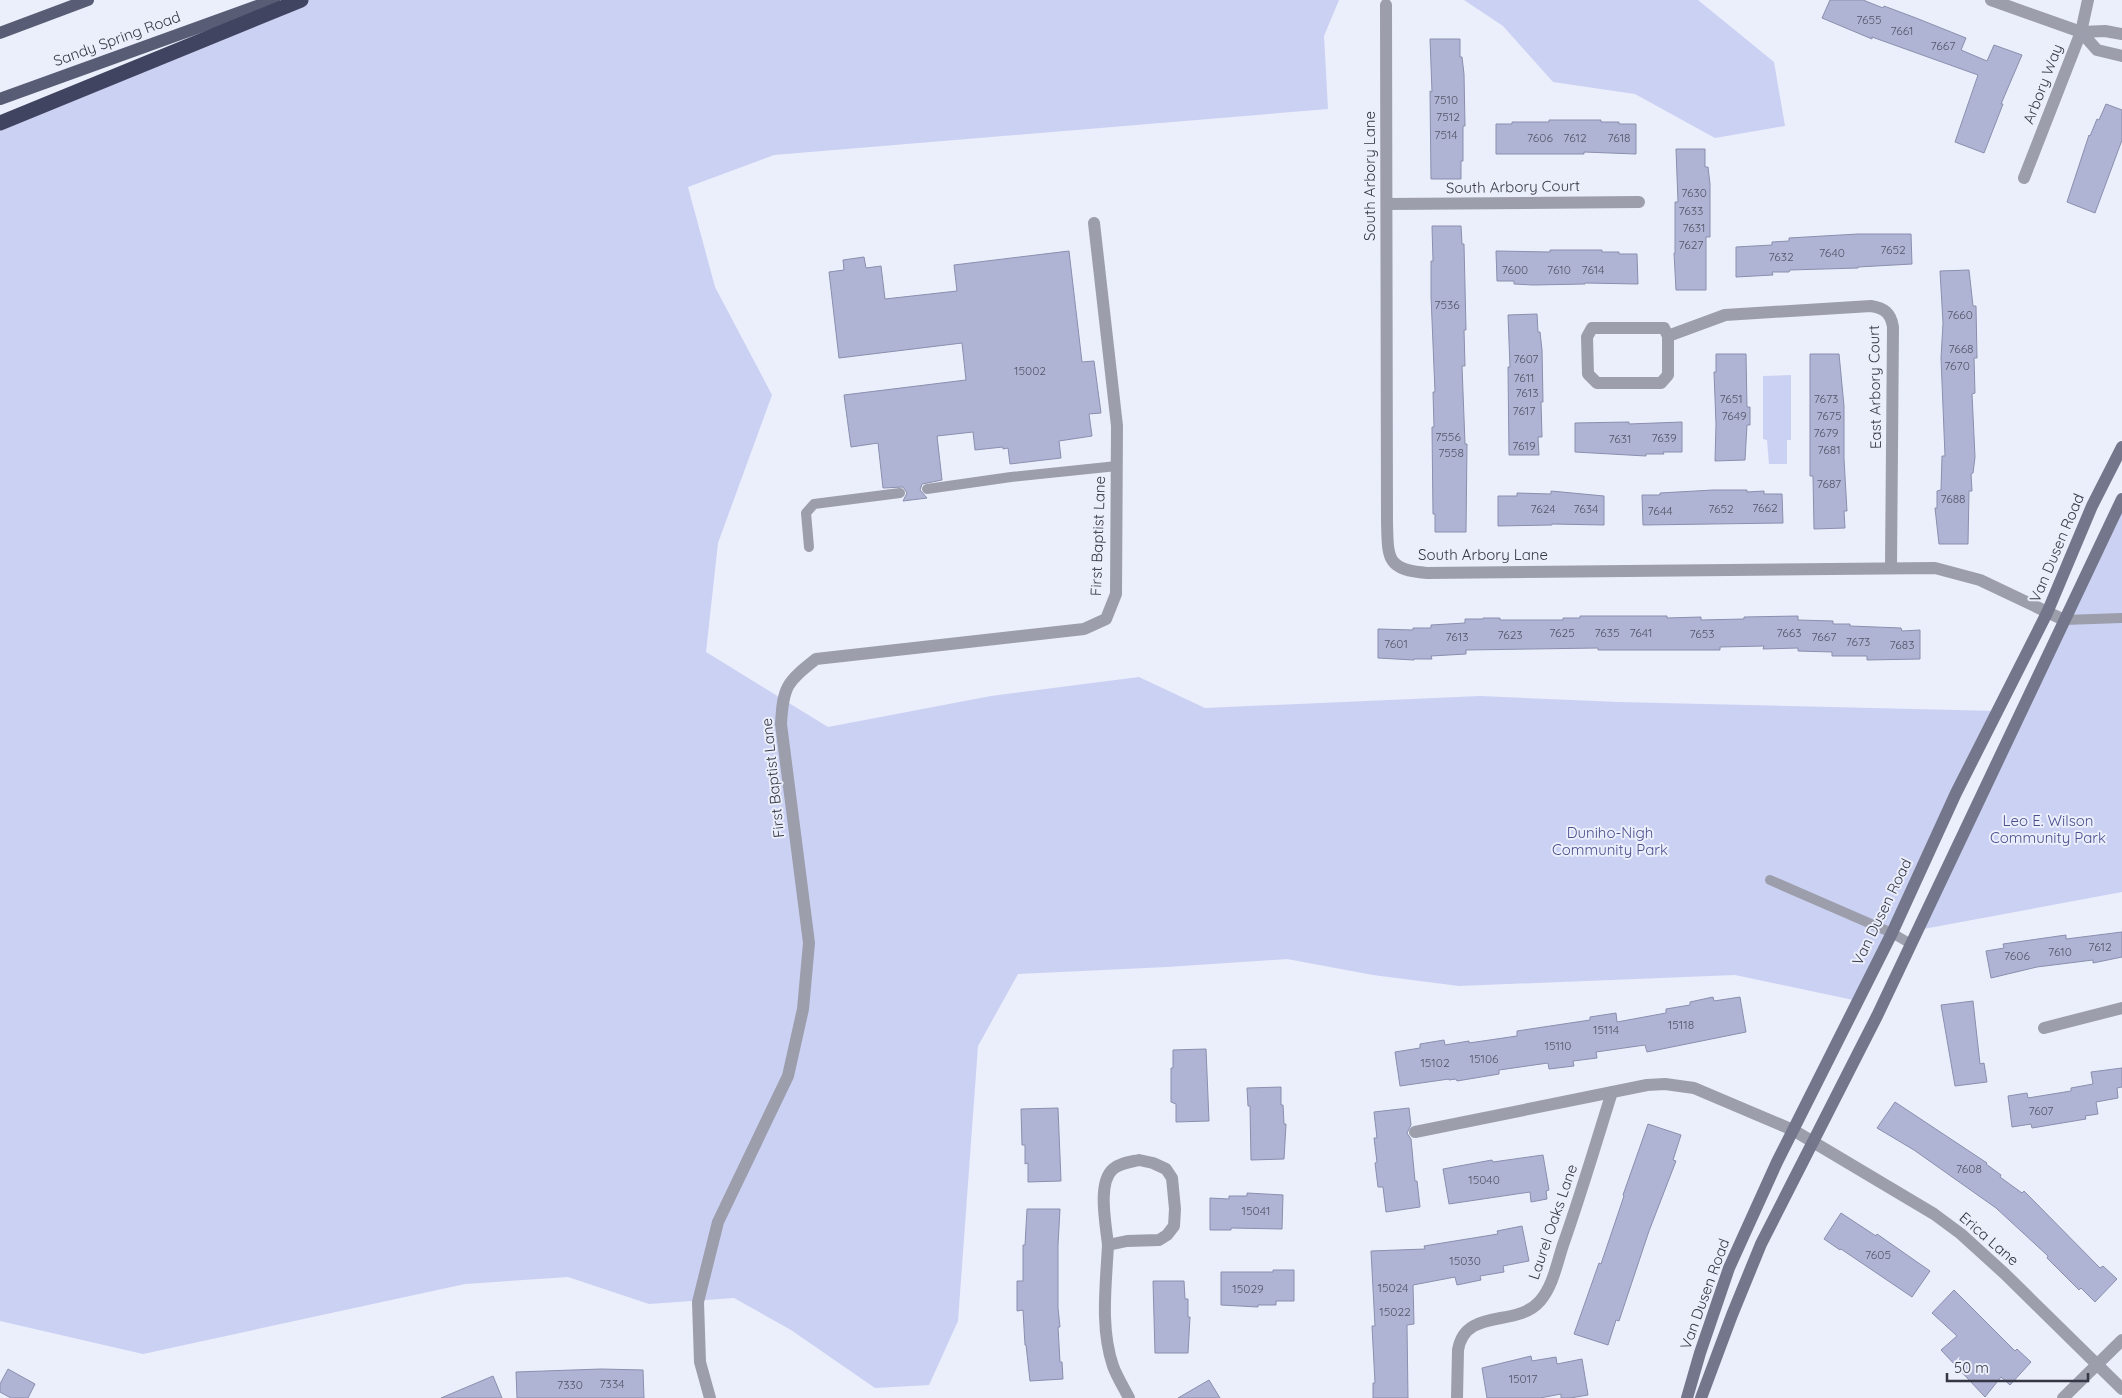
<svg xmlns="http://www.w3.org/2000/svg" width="2122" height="1398" viewBox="0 0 2122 1398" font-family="Quicksand,sans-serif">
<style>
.green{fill:#cbd1f3}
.building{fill:#afb4d4;stroke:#8a8fae}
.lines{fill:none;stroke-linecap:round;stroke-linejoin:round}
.lane{stroke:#9c9eac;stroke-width:10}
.street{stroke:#9c9eac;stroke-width:12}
.secondary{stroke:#74778b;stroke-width:12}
.primary{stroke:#585c74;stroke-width:12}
.highway{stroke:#414460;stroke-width:15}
.labels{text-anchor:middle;stroke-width:4;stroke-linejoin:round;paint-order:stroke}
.number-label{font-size:12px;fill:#545668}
.street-label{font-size:15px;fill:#353744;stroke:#ebeefb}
.park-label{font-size:15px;fill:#4b4f8d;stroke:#ebeefb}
</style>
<rect width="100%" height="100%" fill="#ebeefb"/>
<g class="green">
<path d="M 301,0 L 1339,0 L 1324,36 L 1328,109 L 774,155 L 688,187 L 715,287 L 772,395 L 718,543 L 706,652 L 828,727 L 991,696 L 1139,677 L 1205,708 L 1480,696 L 1618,702 L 1998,711 L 1858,1001 L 1735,975 L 1459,986 L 1373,975 L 1287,959 L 1167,967 L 1018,974 L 978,1046 L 958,1321 L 929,1385 L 875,1388 L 791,1330 L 734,1298 L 649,1304 L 568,1277 L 465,1284 L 143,1354 L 0,1321 L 0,123 Z"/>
<path d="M 1464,0 L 1698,0 L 1774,62 L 1785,126 L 1715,138 L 1635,94 L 1553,82 L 1503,26 Z"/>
<path d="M 1791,375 L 1791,440 L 1787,440 L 1787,464 L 1769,464 L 1767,440 L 1763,439 L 1763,376 Z"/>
<path d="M 2122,498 L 2122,892 L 1918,930 Z"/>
</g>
<g class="building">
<path d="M 1830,0 L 1863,0 L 1883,8 L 1884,6 L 1916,18 L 1966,38 L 1961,50 L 1987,61 L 1994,45 L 2022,55 L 2001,104 L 2003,104 L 1984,153 L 1955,142 L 1978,75 L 1872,37 L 1872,39 L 1822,18 Z"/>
<path d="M 1430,39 L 1460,39 L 1460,57 L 1462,57 L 1464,74 L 1465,126 L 1463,126 L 1463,161 L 1461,161 L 1461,179 L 1431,179 L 1430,91 L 1432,92 Z"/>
<path d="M 2106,104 L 2122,110 L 2122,140 L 2095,213 L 2067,202 L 2089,135 L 2090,136 L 2097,119 L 2099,120 Z"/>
<path d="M 1549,120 L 1601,120 L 1601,122 L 1619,122 L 1619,124 L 1636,124 L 1636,154 L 1584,152 L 1584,154 L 1496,154 L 1496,124 L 1512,124 L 1512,122 L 1549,122 Z"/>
<path d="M 1676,149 L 1705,149 L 1705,167 L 1708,167 L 1710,184 L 1710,237 L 1706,237 L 1706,290 L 1676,290 L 1674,253 L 1675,253 L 1675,202 L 1678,202 Z"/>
<path d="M 1432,226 L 1461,226 L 1462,244 L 1464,244 L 1466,330 L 1464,330 L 1465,366 L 1462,366 L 1465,444 L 1467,444 L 1466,532 L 1435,532 L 1435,514 L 1433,514 L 1432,427 L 1434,427 L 1433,392 L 1435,392 L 1431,296 L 1431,261 L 1433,261 Z"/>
<path d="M 1858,234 L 1911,234 L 1912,264 L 1858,267 L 1858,268 L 1790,270 L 1789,272 L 1772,272 L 1773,275 L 1736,277 L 1736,247 L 1772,245 L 1772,242 L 1789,241 L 1789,238 Z"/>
<path d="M 1550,250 L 1602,250 L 1602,252 L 1619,252 L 1619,254 L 1637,254 L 1638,284 L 1585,283 L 1585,284 L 1533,285 L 1514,284 L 1514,281 L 1497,281 L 1496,251 L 1550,252 Z"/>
<path d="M 1069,251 L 1082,362 L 1094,361 L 1101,413 L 1089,414 L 1092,436 L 1059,441 L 1061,458 L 1010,464 L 1008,448 L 1003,449 L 1003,447 L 975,450 L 973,432 L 937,436 L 942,480 L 922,484 L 920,490 L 927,498 L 903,501 L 907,493 L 903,487 L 883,488 L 878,443 L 851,447 L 844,395 L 966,380 L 962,343 L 839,358 L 829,272 L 844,270 L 843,260 L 864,257 L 866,268 L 881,266 L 885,299 L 957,291 L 954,265 Z"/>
<path d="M 1969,270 L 1973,306 L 1976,306 L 1977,358 L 1974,358 L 1975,393 L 1972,394 L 1975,457 L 1973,473 L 1971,474 L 1972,491 L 1969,491 L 1968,544 L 1939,544 L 1935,508 L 1937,508 L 1937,491 L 1941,490 L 1942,456 L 1945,456 L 1941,358 L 1943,323 L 1940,271 Z"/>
<path d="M 1537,314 L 1538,332 L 1540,332 L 1542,350 L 1543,402 L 1541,402 L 1542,437 L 1538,437 L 1539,455 L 1509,455 L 1508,367 L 1510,367 L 1508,315 Z"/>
<path d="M 1716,354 L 1746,354 L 1747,407 L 1750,407 L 1750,425 L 1747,425 L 1745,460 L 1715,461 L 1716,424 L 1714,372 L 1716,372 Z"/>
<path d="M 1810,354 L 1839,354 L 1844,406 L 1844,459 L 1847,511 L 1844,511 L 1845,528 L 1814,529 L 1813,476 L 1810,476 Z"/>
<path d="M 1629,422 L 1629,424 L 1682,422 L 1682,452 L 1663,452 L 1664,454 L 1646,454 L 1646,456 L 1575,452 L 1575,423 Z"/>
<path d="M 1713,490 L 1747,490 L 1747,492 L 1764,491 L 1764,494 L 1782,494 L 1783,523 L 1643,525 L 1642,495 L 1660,495 L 1660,493 Z"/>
<path d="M 1551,491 L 1604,496 L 1604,525 L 1552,524 L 1552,525 L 1498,526 L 1498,496 L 1517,496 L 1517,493 L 1551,494 Z"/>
<path d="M 1580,616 L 1667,616 L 1667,618 L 1701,617 L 1701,620 L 1744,619 L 1744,617 L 1798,616 L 1798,620 L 1833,621 L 1833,624 L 1850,624 L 1850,626 L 1901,628 L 1902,631 L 1920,630 L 1920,659 L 1867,660 L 1867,656 L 1832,656 L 1832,652 L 1798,651 L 1798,648 L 1763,649 L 1764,646 L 1720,647 L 1720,650 L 1598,650 L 1598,648 L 1466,650 L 1466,654 L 1431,656 L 1432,659 L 1414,659 L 1414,660 L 1378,658 L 1378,629 L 1413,630 L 1413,628 L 1431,628 L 1431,625 L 1465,623 L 1465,619 L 1483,619 L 1483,618 L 1500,618 L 1500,620 L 1563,620 L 1563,618 L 1580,618 Z"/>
<path d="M 2122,932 L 2122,957 L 2093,963 L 2093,960 L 2037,967 L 1991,978 L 1986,951 L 2004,948 L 2003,944 L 2066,935 L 2066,939 Z"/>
<path d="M 1713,997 L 1714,1001 L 1740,997 L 1746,1032 L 1647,1052 L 1645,1045 L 1596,1052 L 1597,1058 L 1573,1061 L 1574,1066 L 1549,1069 L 1548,1063 L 1499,1070 L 1499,1074 L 1457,1081 L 1456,1079 L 1449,1080 L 1449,1079 L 1400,1086 L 1395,1052 L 1420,1048 L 1420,1044 L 1444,1040 L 1445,1045 L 1469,1041 L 1469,1043 L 1517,1036 L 1517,1031 L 1590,1020 L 1590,1017 L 1616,1013 L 1617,1022 L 1666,1013 L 1666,1009 L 1690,1005 L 1690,1002 Z"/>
<path d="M 1973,1001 L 1980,1064 L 1984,1063 L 1987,1082 L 1955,1086 L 1941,1005 Z"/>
<path d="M 1206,1049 L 1209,1121 L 1176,1122 L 1176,1104 L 1171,1102 L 1171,1068 L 1173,1068 L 1173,1050 Z"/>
<path d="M 2122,1068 L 2122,1087 L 2117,1088 L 2118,1098 L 2096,1102 L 2098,1114 L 2085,1116 L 2086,1119 L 2032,1128 L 2031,1124 L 2012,1127 L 2008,1096 L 2027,1093 L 2028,1098 L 2071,1091 L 2071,1088 L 2093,1084 L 2091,1072 Z"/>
<path d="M 1281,1087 L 1281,1105 L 1283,1105 L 1284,1124 L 1286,1124 L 1284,1159 L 1251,1160 L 1250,1106 L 1248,1106 L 1247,1088 Z"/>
<path d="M 1895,1102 L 1987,1163 L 1986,1164 L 2001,1175 L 2000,1177 L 2022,1193 L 2024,1191 L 2100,1268 L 2103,1266 L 2117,1279 L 2095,1302 L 2081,1288 L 2079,1290 L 2047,1258 L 2048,1256 L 1996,1208 L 1914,1150 L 1877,1128 Z"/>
<path d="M 1058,1108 L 1061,1181 L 1028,1182 L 1028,1163 L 1025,1164 L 1025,1145 L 1022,1145 L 1021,1109 Z"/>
<path d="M 1409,1108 L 1411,1125 L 1407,1133 L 1411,1139 L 1415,1181 L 1417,1181 L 1420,1207 L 1386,1212 L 1383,1187 L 1378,1187 L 1375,1163 L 1377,1162 L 1374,1138 L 1377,1138 L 1374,1112 Z"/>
<path d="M 1648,1124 L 1681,1135 L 1673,1160 L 1676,1161 L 1649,1231 L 1619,1321 L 1616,1320 L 1608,1345 L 1574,1334 L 1599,1263 L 1601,1264 L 1624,1196 L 1623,1195 Z"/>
<path d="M 1543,1155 L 1549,1190 L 1546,1191 L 1547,1199 L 1531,1202 L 1530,1192 L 1449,1204 L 1443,1169 L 1492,1160 L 1493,1162 Z"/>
<path d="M 1247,1193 L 1283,1195 L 1282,1229 L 1231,1228 L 1231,1230 L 1210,1230 L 1210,1198 L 1229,1199 L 1229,1196 L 1247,1196 Z"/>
<path d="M 1027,1209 L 1060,1209 L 1058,1245 L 1058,1308 L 1060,1327 L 1058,1327 L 1060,1362 L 1062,1362 L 1063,1379 L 1030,1381 L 1026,1345 L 1025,1345 L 1023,1310 L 1017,1311 L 1017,1281 L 1023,1281 L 1023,1245 L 1025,1245 Z"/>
<path d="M 1841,1213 L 1876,1236 L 1877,1234 L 1930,1271 L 1912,1297 L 1841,1249 L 1840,1250 L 1824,1239 Z"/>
<path d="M 1522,1226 L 1529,1261 L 1503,1266 L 1504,1272 L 1480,1276 L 1481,1280 L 1457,1285 L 1455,1277 L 1413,1285 L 1414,1324 L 1407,1325 L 1408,1398 L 1373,1398 L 1373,1383 L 1375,1383 L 1372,1326 L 1375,1326 L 1371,1251 L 1425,1249 L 1424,1246 L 1498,1234 L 1497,1231 Z"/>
<path d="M 1273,1270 L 1294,1270 L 1294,1301 L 1276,1301 L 1276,1305 L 1258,1305 L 1258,1307 L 1221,1305 L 1221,1272 L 1273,1272 Z"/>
<path d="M 1153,1281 L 1184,1281 L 1185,1299 L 1188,1299 L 1188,1317 L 1190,1317 L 1188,1353 L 1155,1353 Z"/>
<path d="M 1954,1290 L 2015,1351 L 2017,1349 L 2031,1362 L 2010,1385 L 2001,1377 L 1985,1397 L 1941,1350 L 1957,1336 L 1932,1313 Z"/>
<path d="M 1531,1356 L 1532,1361 L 1556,1357 L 1557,1364 L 1582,1359 L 1588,1395 L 1570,1398 L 1561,1398 L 1561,1394 L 1540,1398 L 1487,1398 L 1482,1368 Z"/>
<path d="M 8,1369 L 35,1384 L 28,1398 L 11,1398 L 0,1392 L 0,1384 Z"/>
<path d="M 601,1369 L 643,1370 L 644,1398 L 517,1398 L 516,1372 Z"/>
<path d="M 493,1376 L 502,1398 L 441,1398 Z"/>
<path d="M 1209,1380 L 1220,1398 L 1178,1398 Z"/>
</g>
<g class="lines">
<g class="lane">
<path d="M 927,489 L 1011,477 L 1117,466"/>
<path d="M 809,547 L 806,513 L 814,504 L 900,493"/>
<path d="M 2064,620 L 2122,618"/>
<path d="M 1770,880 L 1892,933 L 1911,944"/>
</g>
<g class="street">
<path d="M 1991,0 L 2081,32"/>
<path d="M 1386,5 L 1387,522 C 1388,558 1386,570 1427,573 L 1935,568 L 1980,580 L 2064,620"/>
<path d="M 2122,34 L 2105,31 L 2081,32 L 2097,50 L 2122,56"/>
<path d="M 2024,178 L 2081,32 L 2088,0"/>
<path d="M 1387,204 L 1639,202"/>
<path d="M 1668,336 L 1664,328 L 1592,328 L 1587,337 L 1588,374 L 1597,383 L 1661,383 L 1668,375 L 1668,336 L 1725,315 L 1871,306 C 1884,308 1891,313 1893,327 L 1891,567"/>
<path d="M 2044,1028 L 2122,1008"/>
<path d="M 1415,1132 L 1647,1085 L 1665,1084 L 1694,1088 L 1793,1130 L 1934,1214 L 1961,1234 L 2005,1274 L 2122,1389"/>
<path d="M 1139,1160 L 1153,1163 L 1166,1169 L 1172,1178 L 1175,1209 L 1174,1226 L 1167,1235 L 1159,1240 L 1127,1241 L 1108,1245 C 1106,1225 1097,1183 1113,1169 C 1120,1163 1130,1162 1139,1160 Z"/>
<path d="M 1108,1245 C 1106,1285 1100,1328 1113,1366 C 1117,1377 1124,1388 1129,1398"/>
<path d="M 710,1398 L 700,1362 L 698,1302 L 718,1222 L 788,1076 L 803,1009 L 809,943 L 781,724 C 783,686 787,682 816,659 L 1084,629 L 1106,619 L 1116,594 L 1117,426 L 1094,223"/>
<path d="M 1457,1398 L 1458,1350 C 1465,1307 1517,1328 1540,1301 C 1553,1286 1557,1263 1563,1245 C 1581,1194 1596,1143 1612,1092"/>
<path d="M 2063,1398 L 2122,1340"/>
</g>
<g class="secondary">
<path d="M 1687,1398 L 1700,1353 L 1729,1268 L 1777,1162 L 1892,933 L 1956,793 L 2047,613 L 2092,506 L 2122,447"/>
<path d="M 1701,1398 L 1732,1315 L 1761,1244 L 1877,1016 L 2122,499"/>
</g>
<g class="primary">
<path d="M 0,33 L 88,0"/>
<path d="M 0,99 L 274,0"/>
</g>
<path class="highway" d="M 0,123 L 301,0"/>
</g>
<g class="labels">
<g class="number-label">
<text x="1869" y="24">7655</text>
<text x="1902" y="35">7661</text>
<text x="1943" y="50">7667</text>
<text x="1446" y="104">7510</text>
<text x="1448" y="121">7512</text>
<text x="1446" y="139">7514</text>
<text x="1540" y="142">7606</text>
<text x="1575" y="142">7612</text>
<text x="1619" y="142">7618</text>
<text x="1694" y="197">7630</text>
<text x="1691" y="215">7633</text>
<text x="1694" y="232">7631</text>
<text x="1691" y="249">7627</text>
<text x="1893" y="254">7652</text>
<text x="1832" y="257">7640</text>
<text x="1781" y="261">7632</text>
<text x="1515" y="274">7600</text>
<text x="1559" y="274">7610</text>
<text x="1593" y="274">7614</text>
<text x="1447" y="309">7536</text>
<text x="1960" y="319">7660</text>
<text x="1961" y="353">7668</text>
<text x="1526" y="363">7607</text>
<text x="1957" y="370">7670</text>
<text x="1030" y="375">15002</text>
<text x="1524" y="382">7611</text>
<text x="1527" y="397">7613</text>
<text x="1731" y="403">7651</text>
<text x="1826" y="403">7673</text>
<text x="1524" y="415">7617</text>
<text x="1734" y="420">7649</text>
<text x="1829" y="420">7675</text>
<text x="1826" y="437">7679</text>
<text x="1448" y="441">7556</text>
<text x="1664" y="442">7639</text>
<text x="1620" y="443">7631</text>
<text x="1524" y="450">7619</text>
<text x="1829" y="454">7681</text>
<text x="1451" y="457">7558</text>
<text x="1829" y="488">7687</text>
<text x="1953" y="503">7688</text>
<text x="1765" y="512">7662</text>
<text x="1543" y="513">7624</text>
<text x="1586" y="513">7634</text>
<text x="1721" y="513">7652</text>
<text x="1660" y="515">7644</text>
<text x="1562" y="637">7625</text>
<text x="1607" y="637">7635</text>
<text x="1641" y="637">7641</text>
<text x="1789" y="637">7663</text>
<text x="1702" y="638">7653</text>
<text x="1510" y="639">7623</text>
<text x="1457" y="641">7613</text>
<text x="1824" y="641">7667</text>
<text x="1858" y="646">7673</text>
<text x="1396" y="648">7601</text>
<text x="1902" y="649">7683</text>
<text x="2100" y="951">7612</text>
<text x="2060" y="956">7610</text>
<text x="2017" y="960">7606</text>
<text x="1681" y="1029">15118</text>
<text x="1606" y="1034">15114</text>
<text x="1558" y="1050">15110</text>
<text x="1484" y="1063">15106</text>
<text x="1435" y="1067">15102</text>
<text x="2041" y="1115">7607</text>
<text x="1969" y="1173">7608</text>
<text x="1484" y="1184">15040</text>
<text x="1256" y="1215">15041</text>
<text x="1878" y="1259">7605</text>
<text x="1465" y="1265">15030</text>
<text x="1393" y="1292">15024</text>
<text x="1248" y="1293">15029</text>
<text x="1395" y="1316">15022</text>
<text x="1523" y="1383">15017</text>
<text x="612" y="1388">7334</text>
<text x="570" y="1389">7330</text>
</g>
<g class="street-label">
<text transform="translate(117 39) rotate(-20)" y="5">Sandy Spring Road</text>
<text transform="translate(2043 84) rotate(-69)" y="5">Arbory Way</text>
<text transform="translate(1370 176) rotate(-90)" y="5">South Arbory Lane</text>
<text transform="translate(1513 187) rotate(-1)" y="5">South Arbory Court</text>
<text transform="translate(1875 387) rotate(-91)" y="5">East Arbory Court</text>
<text transform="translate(1098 536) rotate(-88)" y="5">First Baptist Lane</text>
<text transform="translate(2057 548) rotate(-67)" y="5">Van Dusen Road</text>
<text x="1483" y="560">South Arbory Lane</text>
<text transform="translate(773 778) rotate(-96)" y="5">First Baptist Lane</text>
<text transform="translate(1882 912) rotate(-64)" y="5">Van Dusen Road</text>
<text transform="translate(1553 1222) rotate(-71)" y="5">Laurel Oaks Lane</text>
<text transform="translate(1989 1239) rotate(41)" y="5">Erica Lane</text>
<text transform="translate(1705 1294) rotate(-70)" y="5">Van Dusen Road</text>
</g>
<g class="park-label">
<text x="2048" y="826">Leo E. Wilson<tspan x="2048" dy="17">Community Park</tspan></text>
<text x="1610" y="838">Duniho-Nigh<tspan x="1610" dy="17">Community Park</tspan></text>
</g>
</g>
<path d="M1947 1373v8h141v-8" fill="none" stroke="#353744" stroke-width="2.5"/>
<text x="1954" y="1373" font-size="15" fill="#353744" stroke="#ebeefb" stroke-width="4" paint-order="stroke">50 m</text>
</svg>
